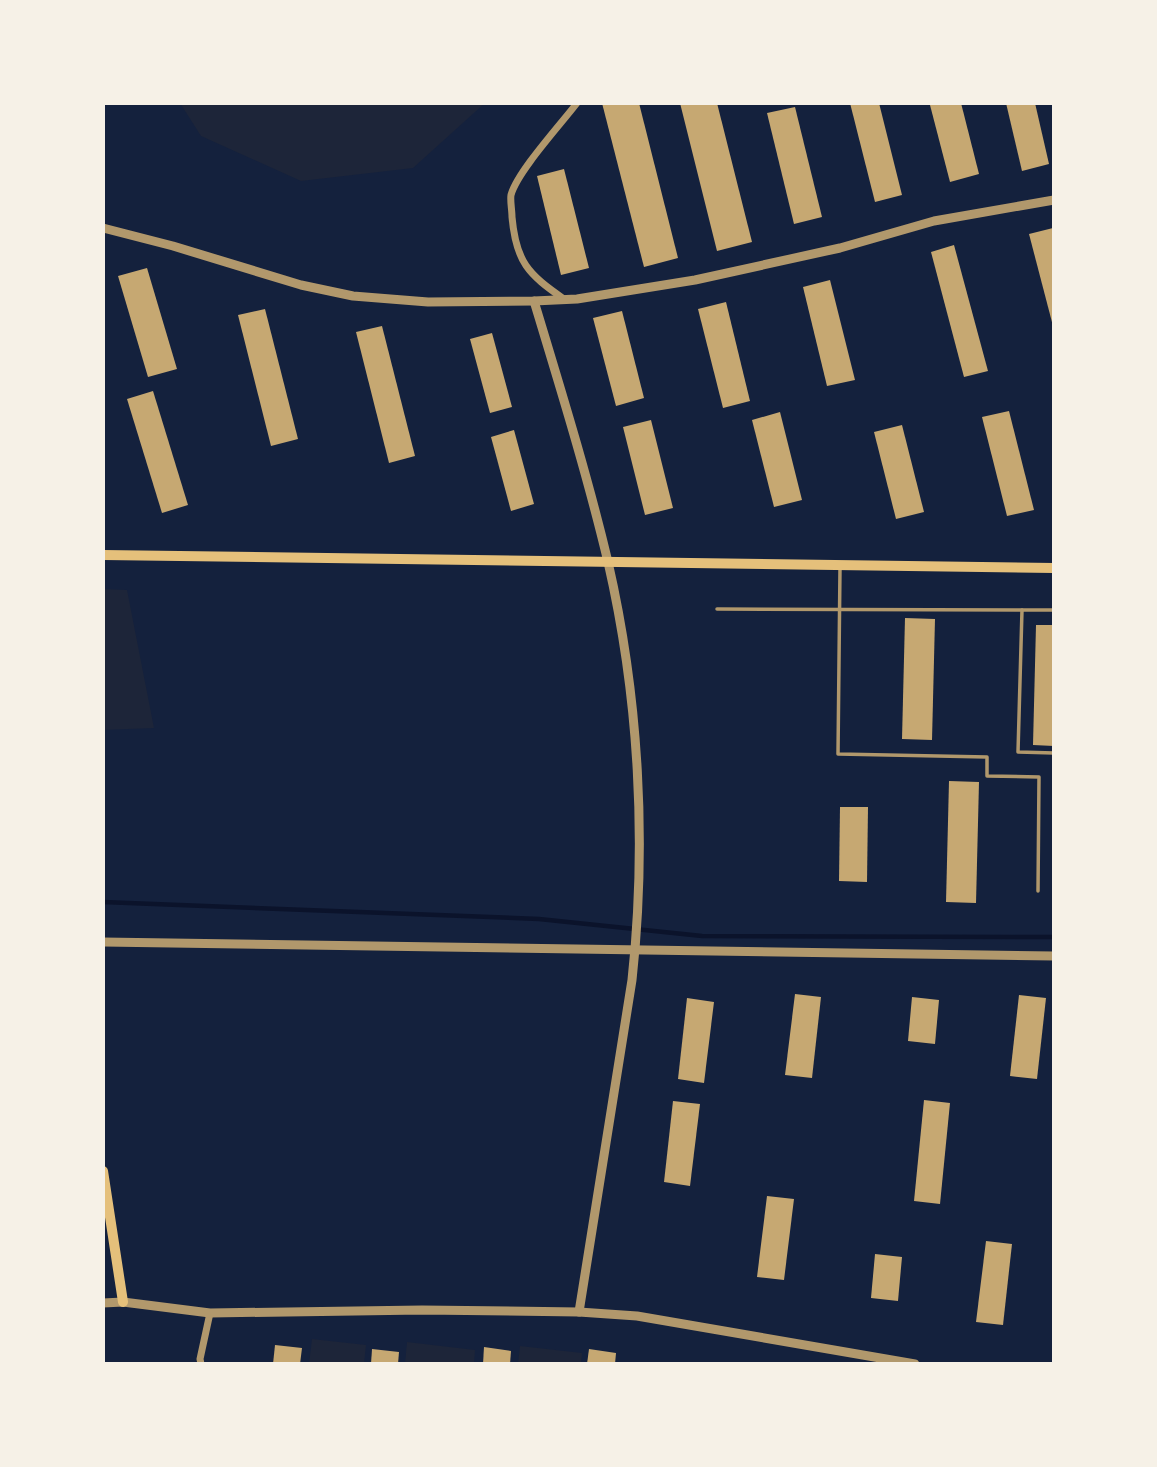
<svg xmlns="http://www.w3.org/2000/svg" width="1157" height="1467" viewBox="0 0 1157 1467" font-family="'Roboto Serif',serif">
<style>
.green{fill:#1d2539}
.lines{fill:none;stroke-linecap:round;stroke-linejoin:round}
.stream{stroke:#0b132b;stroke-width:4.5}
.building{fill:#c6a872}
.service{stroke:#b1986c;stroke-width:3.5}
.minor{stroke:#b1986c;stroke-width:7}
.tertiary{stroke:#b1986c;stroke-width:9}
.secondary{stroke:#e5c07b;stroke-width:10}
</style>
<rect width="100%" height="100%" fill="#14213d"/>
<g class="green">
<path d="M 180,103 L 485,103 L 413,168 L 301,181 L 201,136 Z"/>
<path d="M 103,589 L 127,590 L 154,728 L 103,730 Z"/>
<path d="M 312,1339 L 366,1345 L 364,1364 L 309,1364 Z"/>
<path d="M 407,1342 L 475,1350 L 474,1364 L 405,1364 Z"/>
<path d="M 520,1346 L 582,1353 L 581,1364 L 518,1364 Z"/>
</g>
<g class="lines">
<path class="stream" d="M 103,902 L 539,919 L 702,936 L 1054,937"/>
</g>
<g class="building">
<path d="M 602,103 L 639,103 L 678,258 L 644,267 Z"/>
<path d="M 680,103 L 717,103 L 752,242 L 717,251 Z"/>
<path d="M 850,103 L 879,103 L 902,195 L 875,202 Z"/>
<path d="M 936,103 L 961,103 L 979,174 L 950,182 L 930,105 Z"/>
<path d="M 1006,103 L 1035,103 L 1049,164 L 1022,171 Z"/>
<path d="M 795,107 L 822,217 L 794,224 L 767,113 Z"/>
<path d="M 564,169 L 589,268 L 561,275 L 537,176 Z"/>
<path d="M 1053,228 L 1054,231 L 1053,326 L 1029,234 Z"/>
<path d="M 954,245 L 988,371 L 964,377 L 931,252 Z"/>
<path d="M 147,268 L 177,369 L 148,377 L 118,276 Z"/>
<path d="M 830,280 L 855,380 L 827,386 L 803,287 Z"/>
<path d="M 726,302 L 750,401 L 723,408 L 698,309 Z"/>
<path d="M 265,309 L 298,439 L 271,446 L 238,315 Z"/>
<path d="M 622,311 L 644,398 L 616,406 L 593,318 Z"/>
<path d="M 382,326 L 415,456 L 389,463 L 356,332 Z"/>
<path d="M 492,333 L 512,407 L 490,413 L 470,339 Z"/>
<path d="M 153,391 L 188,505 L 162,513 L 127,399 Z"/>
<path d="M 1009,411 L 1034,510 L 1007,516 L 982,417 Z"/>
<path d="M 780,412 L 802,500 L 774,507 L 752,420 Z"/>
<path d="M 651,420 L 673,508 L 645,515 L 623,427 Z"/>
<path d="M 902,425 L 924,512 L 896,519 L 874,432 Z"/>
<path d="M 514,430 L 534,504 L 511,511 L 491,437 Z"/>
<path d="M 905,618 L 935,619 L 932,740 L 902,739 Z"/>
<path d="M 1036,625 L 1054,625 L 1054,746 L 1033,745 Z"/>
<path d="M 949,781 L 979,782 L 976,903 L 946,902 Z"/>
<path d="M 840,807 L 868,807 L 867,882 L 839,881 Z"/>
<path d="M 795,994 L 821,997 L 812,1078 L 785,1075 Z"/>
<path d="M 1019,995 L 1046,998 L 1037,1079 L 1010,1076 Z"/>
<path d="M 912,997 L 939,1000 L 935,1044 L 908,1041 Z"/>
<path d="M 687,998 L 714,1002 L 704,1083 L 678,1079 Z"/>
<path d="M 924,1100 L 950,1103 L 940,1204 L 914,1201 Z"/>
<path d="M 673,1101 L 700,1104 L 690,1186 L 664,1182 Z"/>
<path d="M 767,1196 L 794,1199 L 784,1280 L 757,1277 Z"/>
<path d="M 986,1241 L 1012,1244 L 1003,1325 L 976,1322 Z"/>
<path d="M 875,1254 L 902,1257 L 898,1301 L 871,1298 Z"/>
<path d="M 275,1345 L 302,1348 L 300,1364 L 273,1364 Z"/>
<path d="M 484,1347 L 511,1351 L 510,1364 L 483,1364 Z"/>
<path d="M 372,1349 L 399,1352 L 398,1364 L 371,1364 Z"/>
<path d="M 589,1349 L 616,1353 L 615,1364 L 587,1364 Z"/>
</g>
<g class="lines">
<g class="service">
<path d="M 840,568 L 838,754 L 987,757 L 987,776 L 1039,777 L 1038,891"/>
<path d="M 717,609 L 1054,610"/>
<path d="M 1022,610 L 1018,752 L 1054,753"/>
</g>
<g class="minor">
<path d="M 564,299 C 528,274 516,262 512,217 C 512,210 510,201 511,195 C 517,172 561,124 577,103"/>
<path d="M 201,1364 L 200,1359 L 210,1313"/>
</g>
<g class="tertiary">
<path d="M 103,228 L 173,246 L 301,285 L 353,296 L 428,302 L 534,301 L 577,299 L 695,280 L 840,248 L 934,221 L 1054,200"/>
<path d="M 534,301 C 560,387 587,474 608,562 C 639,697 647,842 632,980 L 579,1312"/>
<path d="M 103,942 L 1054,956"/>
<path d="M 103,1303 L 123,1302 L 210,1313 L 422,1310 L 579,1312 L 637,1316 L 915,1364"/>
</g>
<g class="secondary">
<path d="M 103,555 L 1054,568"/>
<path d="M 103,1171 L 123,1302"/>
</g>
</g>
<rect width="1157" height="1467" fill="none" stroke="#f6f1e7" stroke-width="210"/>
</svg>
